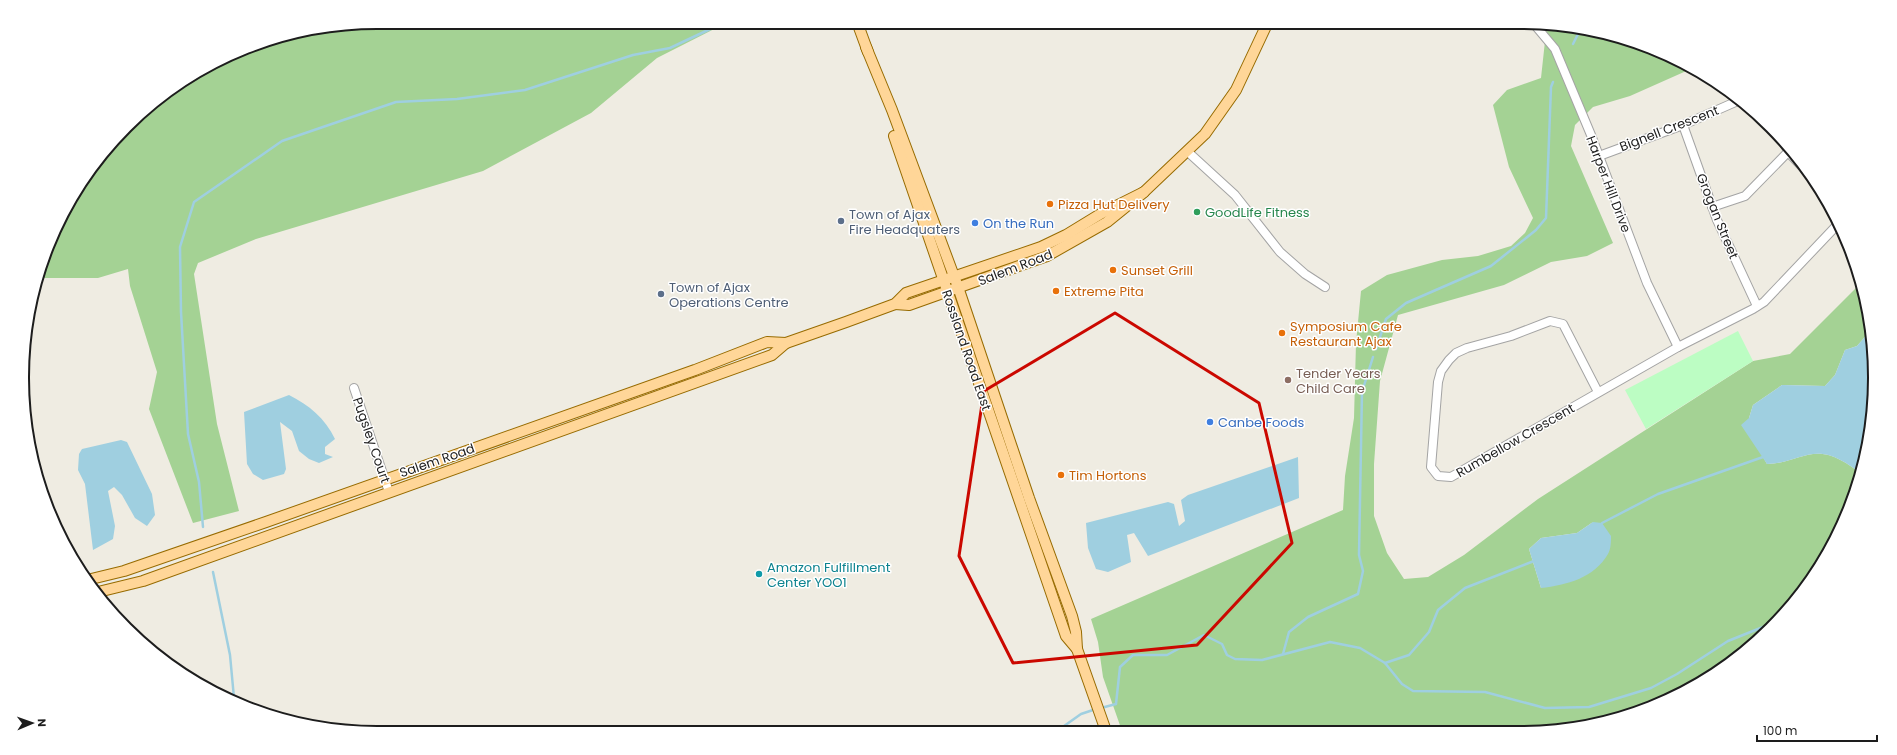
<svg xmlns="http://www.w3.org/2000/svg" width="1897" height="755" viewBox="0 0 1897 755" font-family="Poppins,sans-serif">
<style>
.forest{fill:#a4d294;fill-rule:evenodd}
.park{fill:#bcfdc3}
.water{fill:#9fcfe0}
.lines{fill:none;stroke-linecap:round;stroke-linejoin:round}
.stream{stroke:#9fcfe0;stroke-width:2.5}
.minor-casing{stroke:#a4a4a4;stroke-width:10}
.major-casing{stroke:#976b00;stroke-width:12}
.minor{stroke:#fff;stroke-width:8}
.major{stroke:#ffd698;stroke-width:10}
.marked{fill:none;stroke:#cb0800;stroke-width:3;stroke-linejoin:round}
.food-dot{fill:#e8710a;stroke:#fff;stroke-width:1.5}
.leisure-dot{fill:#2e9e5b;stroke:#fff;stroke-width:1.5}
.service-dot{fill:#5c6f8a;stroke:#fff;stroke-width:1.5}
.shop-dot{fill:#3f7fe0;stroke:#fff;stroke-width:1.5}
.education-dot{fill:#8d6e63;stroke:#fff;stroke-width:1.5}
.culture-dot{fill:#0f9aa8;stroke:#fff;stroke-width:1.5}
.labels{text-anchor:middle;stroke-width:3;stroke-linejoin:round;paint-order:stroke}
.street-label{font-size:13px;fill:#1d1d1d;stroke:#fff}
.food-label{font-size:13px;fill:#c56008;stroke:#fff;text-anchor:start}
.leisure-label{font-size:13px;fill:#27864d;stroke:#fff;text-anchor:start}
.service-label{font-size:13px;fill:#4e5e75;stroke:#fff;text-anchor:start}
.shop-label{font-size:13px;fill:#366cbe;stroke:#fff;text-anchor:start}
.education-label{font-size:13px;fill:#785e54;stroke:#fff;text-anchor:start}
.culture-label{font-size:13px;fill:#0d838f;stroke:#fff;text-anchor:start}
.rim{fill:none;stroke:#1d1d1d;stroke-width:2}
</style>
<rect width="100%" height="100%" fill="#efece2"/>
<g class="forest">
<path d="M 378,22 L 728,22 L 657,58 L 591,113 L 483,171 L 256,239 L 198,263 L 194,274 L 217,424 L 239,511 L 193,523 L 149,409 L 157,372 L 130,286 L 128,269 L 98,278 L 37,278 L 41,263 L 70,200 L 143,110 L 200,70 L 263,41 Z"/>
<path d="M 1543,26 L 1634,41 L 1693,68 L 1630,96 L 1593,107 L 1575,125 L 1571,146 L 1613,243 L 1587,256 L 1551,262 L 1504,285 L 1398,315 L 1380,381 L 1374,464 L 1374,516 L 1387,553 L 1404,579 L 1428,577 L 1464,555 L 1538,499 L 1753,361 L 1790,354 L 1862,282 L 1870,331 L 1857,346 L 1845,350 L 1835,375 L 1825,386 L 1782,385 L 1753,405 L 1749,418 L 1763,457 L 1767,464 C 1800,463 1812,442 1846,463 C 1852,467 1856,469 1860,475 L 1856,492 L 1815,575 L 1754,645 L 1677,696 L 1566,730 L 1122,731 L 1103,677 L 1098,642 L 1091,619 L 1343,510 L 1345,476 L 1354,418 L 1356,343 L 1361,291 L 1387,275 L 1442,260 L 1478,256 L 1511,246 L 1525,233 L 1533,218 L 1509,167 L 1493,105 L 1507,90 L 1541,78 L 1546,32 ZM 1593,522 L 1541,588 L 1529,549 L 1541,538 L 1577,533 Z"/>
</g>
<path class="park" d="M 1738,331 L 1753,361 L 1646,429 L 1625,390 Z"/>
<g class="water">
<path d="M 1870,331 C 1874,350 1878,369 1869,386 C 1881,407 1865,452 1860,475 C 1856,469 1852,467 1846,463 C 1812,442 1800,463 1767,464 L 1741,425 L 1749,418 L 1753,405 L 1782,385 L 1825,386 L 1835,375 L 1845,350 L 1857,346 Z"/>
<path d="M 289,395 C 309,405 325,418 335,439 L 325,447 L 325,454 L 333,457 L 319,463 L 309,459 L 299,451 L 292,431 L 280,422 L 286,469 L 284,474 L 263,480 L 253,474 L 247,464 L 244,412 Z"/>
<path d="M 121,440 L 127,442 L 152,494 L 155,515 L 147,526 L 135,518 L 122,495 L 114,487 L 108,491 L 115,526 L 113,539 L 93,550 L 85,484 L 78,470 L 79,454 L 82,449 Z"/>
<path d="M 1298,457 L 1299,498 L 1148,556 L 1134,533 L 1127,535 L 1131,562 L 1108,572 L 1096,569 L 1088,548 L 1086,523 L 1168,502 L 1174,504 L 1179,526 L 1185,521 L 1181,500 L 1188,495 Z"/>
<path d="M 1593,522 L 1602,523 L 1611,536 C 1611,541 1611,549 1608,554 C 1594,578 1567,585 1541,588 L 1529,549 L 1541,538 L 1577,533 Z"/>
</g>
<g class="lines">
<g class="stream">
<path d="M 1573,44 L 1579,32"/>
<path d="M 1376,349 L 1386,319 L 1406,303 L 1491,266 L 1536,230 L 1546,218 L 1551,87 L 1553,82"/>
<path d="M 1602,523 L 1658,494 L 1763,457"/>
<path d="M 203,527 L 199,482 L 188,434 L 181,312 L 180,247 L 194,202 L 282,141 L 396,102 L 457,99 L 525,90 L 633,55 L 670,48 L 725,22"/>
<path d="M 213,572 L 230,655 L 234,698"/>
<path d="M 1283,654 L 1289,632 L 1308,617 L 1358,594 L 1363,571 L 1359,555 L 1362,392 L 1373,357"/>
<path d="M 1385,663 L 1409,655 L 1429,632 L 1438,610 L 1465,588 L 1534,561"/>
<path d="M 1101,708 L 1116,704 L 1120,667 L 1133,655 L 1167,655 L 1204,635 L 1222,644 L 1227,655 L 1235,659 L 1262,660 L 1330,642 L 1360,648 L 1385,663 L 1402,684 L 1413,691 L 1485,692 L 1545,708 L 1589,707 L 1651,688 L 1677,674 L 1728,641 L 1773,623"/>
<path d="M 1057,731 L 1081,714 L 1096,709"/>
</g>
<defs>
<g id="minor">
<path d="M 1534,24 L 1555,49 L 1591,135 L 1647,283 L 1678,347"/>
<path d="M 1683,125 L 1717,220 L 1757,306"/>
<path d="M 1784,142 L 1788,152 L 1811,176"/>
<path d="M 1188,152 L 1235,195 L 1280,252 L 1305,274 L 1325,287"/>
<path d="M 1599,156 L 1683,125 L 1740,100"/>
<path d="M 1712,207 L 1745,196 L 1788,152"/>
<path d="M 354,388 L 389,492"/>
<path d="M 1598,392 L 1563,324 L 1550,321 L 1511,336 L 1467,348 L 1456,353 L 1449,360 L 1441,371 L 1438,382 L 1431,467 L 1438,476 L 1451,477 L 1678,347 L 1753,309 L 1764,302 L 1839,223"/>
<path d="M 45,499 L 53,521"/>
</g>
<g id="major">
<path d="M 857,22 L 868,52"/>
<path d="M 866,47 L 892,110 L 958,287 L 1029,498 L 1072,616 L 1076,632 L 1077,649 L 1106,731"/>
<path d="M 894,136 L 1066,636 L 1077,649"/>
<path d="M 895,304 L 909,305 L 1047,256 L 1107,222 L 1144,192 L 1205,134 L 1236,90 L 1268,22"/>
<path d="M 87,580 L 124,571 L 266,522 L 695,370 L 767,342 L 786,343 L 846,322 L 895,304 L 906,293 L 1041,247 L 1066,235 L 1102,213 L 1144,192"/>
<path d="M 98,592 L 143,581 L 772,355 L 786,343"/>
</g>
</defs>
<use href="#minor" class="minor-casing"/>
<use href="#major" class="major-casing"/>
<use href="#minor" class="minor"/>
<use href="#major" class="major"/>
</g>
<path class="marked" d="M 1115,313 L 1259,403 L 1292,543 L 1197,645 L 1013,663 L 959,556 L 984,391 Z"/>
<g class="food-dot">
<circle cx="1050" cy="204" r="4"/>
<circle cx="1113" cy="270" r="4"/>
<circle cx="1056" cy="291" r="4"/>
<circle cx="1282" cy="333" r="4"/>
<circle cx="1061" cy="475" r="4"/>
</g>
<circle class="leisure-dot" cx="1197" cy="212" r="4"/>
<g class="service-dot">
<circle cx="841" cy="221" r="4"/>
<circle cx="661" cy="294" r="4"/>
</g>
<g class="shop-dot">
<circle cx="975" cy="223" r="4"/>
<circle cx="1210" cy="422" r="4"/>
</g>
<circle class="education-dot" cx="1288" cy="380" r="4"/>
<circle class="culture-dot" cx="759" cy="574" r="4"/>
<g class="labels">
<g class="street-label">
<text transform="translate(1669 128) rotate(-21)" y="5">Bignell Crescent</text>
<text transform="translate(1609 184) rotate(69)" y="5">Harper Hill Drive</text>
<text transform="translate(1718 216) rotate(68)" y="5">Grogan Street</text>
<text transform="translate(1015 267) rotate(-21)" y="5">Salem Road</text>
<text transform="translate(967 350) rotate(71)" y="5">Rossland Road East</text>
<text transform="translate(372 440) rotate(71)" y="5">Pugsley Court</text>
<text transform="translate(1515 440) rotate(-30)" y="5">Rumbellow Crescent</text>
<text transform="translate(437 460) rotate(-19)" y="5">Salem Road</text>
</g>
<g class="food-label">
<text x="1058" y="209">Pizza Hut Delivery</text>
<text x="1121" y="275">Sunset Grill</text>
<text x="1064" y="296">Extreme Pita</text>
<text x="1290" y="331">Symposium Cafe<tspan x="1290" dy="15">Restaurant Ajax</tspan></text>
<text x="1069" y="480">Tim Hortons</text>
</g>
<g class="leisure-label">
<text x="1205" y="217">GoodLife Fitness</text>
</g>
<g class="service-label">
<text x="849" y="219">Town of Ajax<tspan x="849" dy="15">Fire Headquaters</tspan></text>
<text x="669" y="292">Town of Ajax<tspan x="669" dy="15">Operations Centre</tspan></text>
</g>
<g class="shop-label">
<text x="983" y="228">On the Run</text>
<text x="1218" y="427">Canbe Foods</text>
</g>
<g class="education-label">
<text x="1296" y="378">Tender Years<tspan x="1296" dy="15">Child Care</tspan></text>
</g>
<g class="culture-label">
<text x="767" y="572">Amazon Fulfillment<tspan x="767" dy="15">Center YOO1</tspan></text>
</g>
</g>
<path d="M0 0H1897V755H0ZM377 29H1520A348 348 0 0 1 1868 377V378A348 348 0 0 1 1520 726H377A348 348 0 0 1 29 378V377A348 348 0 0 1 377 29Z" fill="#fff" fill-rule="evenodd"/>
<path class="rim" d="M377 29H1520A348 348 0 0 1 1868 377V378A348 348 0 0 1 1520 726H377A348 348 0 0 1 29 378V377A348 348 0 0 1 377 29Z"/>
<g transform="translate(32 723) rotate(88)" stroke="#ffffff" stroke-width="3" paint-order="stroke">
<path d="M0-3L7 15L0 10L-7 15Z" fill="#1d1d1d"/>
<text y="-6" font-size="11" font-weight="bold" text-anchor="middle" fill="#1d1d1d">N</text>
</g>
<path d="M1757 735v6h120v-6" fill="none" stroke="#1d1d1d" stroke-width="2"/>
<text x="1763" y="735" font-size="12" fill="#1d1d1d" stroke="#ffffff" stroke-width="3" paint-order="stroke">100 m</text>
</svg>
